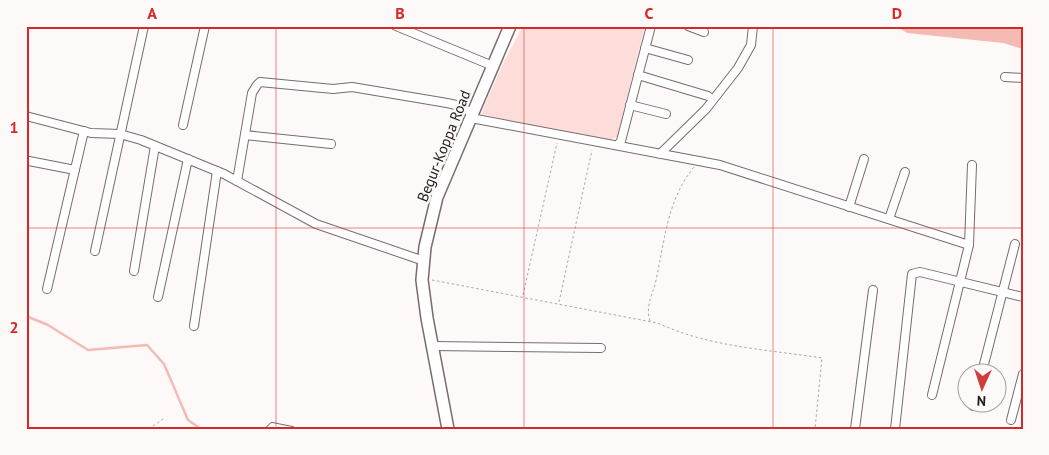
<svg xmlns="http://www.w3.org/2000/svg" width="1049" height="455" viewBox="0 0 1049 455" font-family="'PT Sans',sans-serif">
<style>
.green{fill:#fdddd9}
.water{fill:#f4bab4}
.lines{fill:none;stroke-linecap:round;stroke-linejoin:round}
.stream{stroke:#f4bab4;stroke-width:2.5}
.lane-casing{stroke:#766c6b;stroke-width:6}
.street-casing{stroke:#766c6b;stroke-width:10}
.secondary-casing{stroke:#766c6b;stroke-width:14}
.path{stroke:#aaa6a5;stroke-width:1;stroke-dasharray:2.5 2.5;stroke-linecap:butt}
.lane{stroke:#fff;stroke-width:4}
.street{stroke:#fff;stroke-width:8}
.secondary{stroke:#fff;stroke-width:11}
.grid{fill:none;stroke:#d62828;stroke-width:1;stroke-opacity:0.55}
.labels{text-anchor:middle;stroke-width:5;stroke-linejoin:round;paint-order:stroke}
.street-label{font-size:15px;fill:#1e1a19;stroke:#fef9f9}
.neatline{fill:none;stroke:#d62828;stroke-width:2}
.grid-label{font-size:16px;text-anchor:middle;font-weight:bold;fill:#d62828}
</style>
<rect width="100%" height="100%" fill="#fef9f9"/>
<path class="green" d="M 523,26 L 645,26 L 617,137 L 607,142 L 481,114 L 503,63 Z"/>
<path class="water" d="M 896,26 L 1023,26 L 1023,49 L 1003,43 L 907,33 Z"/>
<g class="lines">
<path class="stream" d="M 26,316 L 48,325 L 88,350 L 147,345 L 164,364 L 188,420 L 201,429"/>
<defs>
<path id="lane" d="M 268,429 L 272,425 L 292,429"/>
<g id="street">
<path d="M 396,26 L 493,66"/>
<path d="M 688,26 L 704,32"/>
<path d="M 645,48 L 688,60"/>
<path d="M 638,75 L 708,96"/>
<path d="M 1005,77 L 1023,78"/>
<path d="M 630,105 L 666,114"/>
<path d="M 26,116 L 91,133 L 120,134 L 141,140 L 224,174 L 316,224 L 424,261"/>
<path d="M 471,118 L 720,165 L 969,245"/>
<path d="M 183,125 L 205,26"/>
<path d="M 245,135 L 331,144"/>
<path d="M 618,145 L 621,141 L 651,26"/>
<path d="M 660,154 L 706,109 L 738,68 L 751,45 L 753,26"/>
<path d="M 29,161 L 75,170"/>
<path d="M 237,181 L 252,93 L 257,85 L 260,82 L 333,89 L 352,87 L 447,103 L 456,105 L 473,113"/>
<path d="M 849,207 L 864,159"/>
<path d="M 889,219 L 905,172"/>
<path d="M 95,251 L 144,26"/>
<path d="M 134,271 L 155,146"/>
<path d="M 47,289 L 84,131"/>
<path d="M 158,297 L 188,159"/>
<path d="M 194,326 L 217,171"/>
<path d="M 432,346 L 601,348"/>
<path d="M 982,372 L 1015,244"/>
<path d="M 932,395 L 969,245 L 972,165"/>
<path d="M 973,406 L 974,402"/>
<path d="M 1011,420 L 1023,374"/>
<path d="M 855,429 L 873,290"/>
<path d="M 895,429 L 912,274 L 920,272 L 1023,297"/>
</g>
<path id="secondary" d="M 448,429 L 427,318 L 422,280 L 425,247 L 437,197 L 510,26"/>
</defs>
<use href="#lane" class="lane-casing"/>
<use href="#street" class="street-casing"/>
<use href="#secondary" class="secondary-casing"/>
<g class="path">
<path d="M 432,280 L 657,323 C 667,327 676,331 686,334 C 729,348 777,351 822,358 L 815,429"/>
<path d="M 523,295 L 557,143"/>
<path d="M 559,302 L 592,150"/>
<path d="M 650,321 C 645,305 653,295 656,280 C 665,240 667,200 694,167"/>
<path d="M 149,429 L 163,419"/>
</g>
<use href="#lane" class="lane"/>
<use href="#street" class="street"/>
<use href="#secondary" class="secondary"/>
</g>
<path class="grid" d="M 276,26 L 276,429M 524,26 L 524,429M 773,26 L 773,429M 26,228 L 1023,228"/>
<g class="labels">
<g class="street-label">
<text transform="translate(444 146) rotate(-68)" y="5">Begur-Koppa Road</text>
</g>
</g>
<rect width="1049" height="455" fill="none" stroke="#fef9f9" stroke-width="55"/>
<g transform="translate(982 388) rotate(183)"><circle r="24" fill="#fef9f9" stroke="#a4a09f"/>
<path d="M0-4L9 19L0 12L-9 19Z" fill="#cd3e3d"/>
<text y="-8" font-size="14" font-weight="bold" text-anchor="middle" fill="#1e1a19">N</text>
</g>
<rect x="28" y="28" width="994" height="400" class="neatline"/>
<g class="grid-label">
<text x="152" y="19">A</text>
<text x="400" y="19">B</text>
<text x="649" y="19">C</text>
<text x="897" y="19">D</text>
<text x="14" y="133">1</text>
<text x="14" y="333">2</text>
</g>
</svg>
